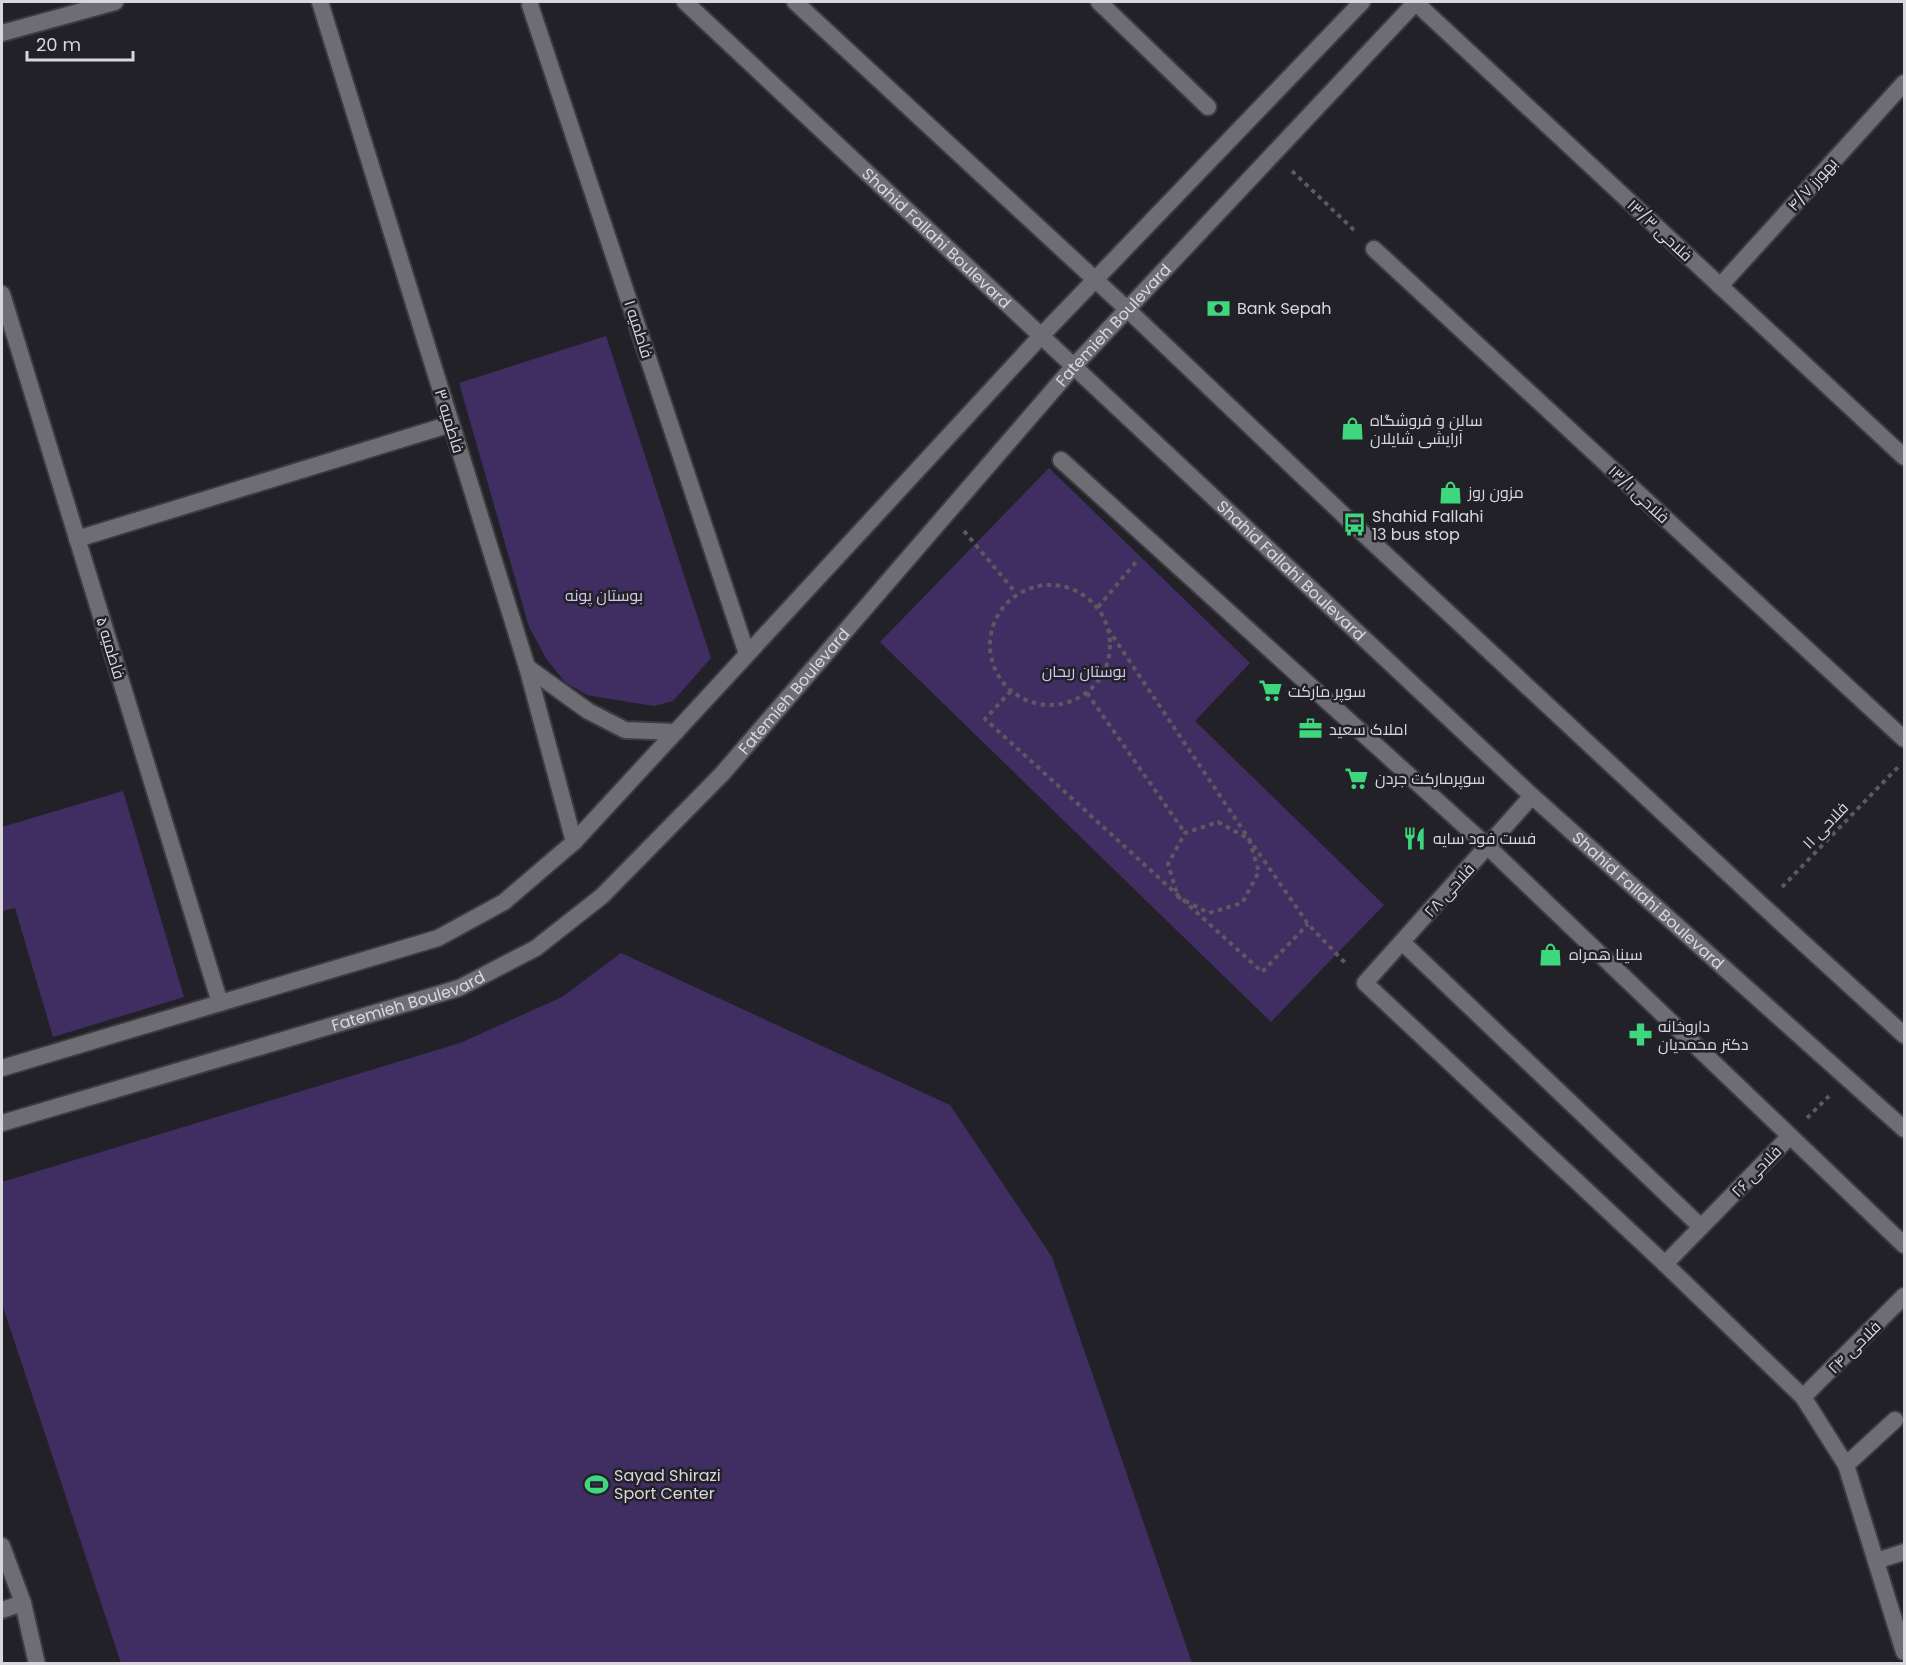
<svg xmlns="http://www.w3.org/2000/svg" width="1906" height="1665" viewBox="0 0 1906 1665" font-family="Poppins,Cairo,sans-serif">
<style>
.green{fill:#402e63}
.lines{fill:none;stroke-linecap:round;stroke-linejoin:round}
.minor-casing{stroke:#3d3b41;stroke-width:20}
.tertiary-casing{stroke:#3d3b41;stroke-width:20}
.secondary-casing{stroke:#3d3b41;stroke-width:20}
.path{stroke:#5a595f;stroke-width:4;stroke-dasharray:4.5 4.5;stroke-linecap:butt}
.minor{stroke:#6e6d74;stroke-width:16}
.tertiary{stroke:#6e6d74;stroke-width:16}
.secondary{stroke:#6e6d74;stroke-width:16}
.labels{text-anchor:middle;stroke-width:5;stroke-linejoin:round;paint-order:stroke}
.street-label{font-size:16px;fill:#d8d7dc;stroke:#222127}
.poi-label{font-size:16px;fill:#d8d7dc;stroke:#222127;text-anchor:start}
.park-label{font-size:16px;fill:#d1c6f0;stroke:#222127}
</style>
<rect width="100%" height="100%" fill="#222127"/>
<g class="green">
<path d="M 606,336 L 711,658 L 673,701 L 654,706 L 616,700 L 587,695 L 565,682 L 547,660 L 529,627 L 459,383 Z"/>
<path d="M 1049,468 L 1250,663 L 1195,721 L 1384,905 L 1271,1022 L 880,642 Z"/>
<path d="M 123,791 L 184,997 L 53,1037 L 15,908 L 2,911 L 2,827 Z"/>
<path d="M 621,953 L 950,1105 L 1052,1257 L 1192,1663 L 121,1663 L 2,1304 L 2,1182 L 460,1043 L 562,997 Z"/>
</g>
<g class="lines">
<defs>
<g id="minor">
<path d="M 320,2 L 527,667 L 574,842"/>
<path d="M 1099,2 L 1208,107"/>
<path d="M 1415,2 L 1904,457"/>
<path d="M 530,5 L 747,654"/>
<path d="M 2,33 L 115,2"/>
<path d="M 1374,249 L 1904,739"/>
<path d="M 1720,286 L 1904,83"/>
<path d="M 2,294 L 220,1003"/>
<path d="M 1061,460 L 1487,846 L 1904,1245"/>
<path d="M 77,539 L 451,424"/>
<path d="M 527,667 L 588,711 L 625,730 L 676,732"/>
<path d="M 1532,796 L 1365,983 L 1665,1264 L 1803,1397 L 1846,1465 L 1904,1652"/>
<path d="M 1402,942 L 1701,1227"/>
<path d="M 1665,1264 L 1790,1136"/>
<path d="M 1803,1397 L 1904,1296"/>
<path d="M 1846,1465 L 1895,1420"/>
<path d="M 2,1546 L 23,1603 L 37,1664"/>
<path d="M 1876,1561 L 1904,1552"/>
<path d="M 2,1610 L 23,1603"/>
</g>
<g id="tertiary">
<path d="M 2,1068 L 438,938 L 504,902 L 574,842 L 1041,336 L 1362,2"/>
<path id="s1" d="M 2,1123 L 459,988 L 536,948 L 602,896 L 722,774 L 1074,366 L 1416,2"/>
</g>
<g id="secondary">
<path id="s2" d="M 685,2 L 1532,796 L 1904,1129"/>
<path d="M 795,2 L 1128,310 L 1354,525 L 1764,907 L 1904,1035"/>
</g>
</defs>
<use href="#minor" class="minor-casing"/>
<use href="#tertiary" class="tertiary-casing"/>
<use href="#secondary" class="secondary-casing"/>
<g class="path">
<path d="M 1292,171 L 1356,232"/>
<path d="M 964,531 L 1016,593"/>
<circle cx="1050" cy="645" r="60"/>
<path d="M 1098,607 L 1136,562"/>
<path d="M 1108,629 L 1249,839 L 1308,924 L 1347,965"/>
<path d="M 1011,691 L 985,719 L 1262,972 L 1308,924"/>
<path d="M 1087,693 L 1185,833"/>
<path d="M 1218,822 L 1249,839 L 1259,872 L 1242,903 L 1209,913 L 1178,897 L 1168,864 L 1185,833 Z"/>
<path d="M 1782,887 L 1900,765"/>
<path d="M 1807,1118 L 1829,1096"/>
</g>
<use href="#minor" class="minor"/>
<use href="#tertiary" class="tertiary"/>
<use href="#secondary" class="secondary"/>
</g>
<defs>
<symbol id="bank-bare" viewBox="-9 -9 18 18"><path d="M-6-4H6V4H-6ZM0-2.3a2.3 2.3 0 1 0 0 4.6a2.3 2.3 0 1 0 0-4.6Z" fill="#3ed77d" stroke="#222127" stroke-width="2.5" paint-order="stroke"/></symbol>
<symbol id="shop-bare" viewBox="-9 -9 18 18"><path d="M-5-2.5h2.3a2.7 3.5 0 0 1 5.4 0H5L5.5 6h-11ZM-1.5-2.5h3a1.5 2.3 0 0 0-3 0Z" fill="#3ed77d" stroke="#222127" stroke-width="2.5" paint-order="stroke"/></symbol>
<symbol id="bus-bare" viewBox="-9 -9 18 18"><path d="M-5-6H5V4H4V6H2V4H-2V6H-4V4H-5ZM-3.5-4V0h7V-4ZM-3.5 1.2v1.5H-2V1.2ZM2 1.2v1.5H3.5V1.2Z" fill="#3ed77d" stroke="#222127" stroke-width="2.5" paint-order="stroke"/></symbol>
<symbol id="supermarket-bare" viewBox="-9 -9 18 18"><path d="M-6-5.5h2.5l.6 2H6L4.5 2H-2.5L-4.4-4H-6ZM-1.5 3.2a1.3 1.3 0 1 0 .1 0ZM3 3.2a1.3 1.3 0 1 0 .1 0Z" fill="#3ed77d" stroke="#222127" stroke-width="2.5" paint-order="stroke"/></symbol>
<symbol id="office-bare" viewBox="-9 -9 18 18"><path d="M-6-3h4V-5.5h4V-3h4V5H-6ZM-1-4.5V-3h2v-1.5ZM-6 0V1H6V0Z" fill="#3ed77d" stroke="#222127" stroke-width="2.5" paint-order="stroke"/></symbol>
<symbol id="restaurant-bare" viewBox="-9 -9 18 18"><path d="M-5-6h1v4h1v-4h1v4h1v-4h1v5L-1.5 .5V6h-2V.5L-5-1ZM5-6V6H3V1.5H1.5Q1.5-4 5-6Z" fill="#3ed77d" stroke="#222127" stroke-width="2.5" paint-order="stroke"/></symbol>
<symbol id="pharmacy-bare" viewBox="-9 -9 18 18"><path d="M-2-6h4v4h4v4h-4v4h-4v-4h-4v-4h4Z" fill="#3ed77d" stroke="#222127" stroke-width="2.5" paint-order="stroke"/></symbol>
<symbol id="stadium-bare" viewBox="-9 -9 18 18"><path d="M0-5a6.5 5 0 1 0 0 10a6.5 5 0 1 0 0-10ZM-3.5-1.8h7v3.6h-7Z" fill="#3ed77d" stroke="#222127" stroke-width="2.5" paint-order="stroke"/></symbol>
</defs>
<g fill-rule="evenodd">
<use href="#bank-bare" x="1202" y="292" width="33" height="33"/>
<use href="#shop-bare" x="1336" y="412" width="33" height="33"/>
<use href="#shop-bare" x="1434" y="476" width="33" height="33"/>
<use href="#bus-bare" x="1338" y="508" width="33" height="33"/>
<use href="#supermarket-bare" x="1254" y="674" width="33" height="33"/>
<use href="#office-bare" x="1294" y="712" width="33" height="33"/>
<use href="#supermarket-bare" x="1340" y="762" width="33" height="33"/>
<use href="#restaurant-bare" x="1398" y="822" width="33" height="33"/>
<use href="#shop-bare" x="1534" y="938" width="33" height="33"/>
<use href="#pharmacy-bare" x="1624" y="1018" width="33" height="33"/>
<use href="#stadium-bare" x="580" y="1468" width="33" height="33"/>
</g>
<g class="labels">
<g class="street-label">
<text transform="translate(1812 184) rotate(-48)" y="6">بهورز ۴/۷</text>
<text transform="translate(1660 230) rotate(43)" y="6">فلاحی ۱۳/۳</text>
<text dy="6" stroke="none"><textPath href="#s2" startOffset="345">Shahid Fallahi Boulevard</textPath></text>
<text dy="6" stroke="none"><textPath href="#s1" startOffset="1414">Fatemieh Boulevard</textPath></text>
<text transform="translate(639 329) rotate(72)" y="6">فاطمیه ۱</text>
<text transform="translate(450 421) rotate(73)" y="6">فاطمیه ۳</text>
<text transform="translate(1639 494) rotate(43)" y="6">فلاحی ۱۳/۱</text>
<text dy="6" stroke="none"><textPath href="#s2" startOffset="831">Shahid Fallahi Boulevard</textPath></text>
<text transform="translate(111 648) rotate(73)" y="6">فاطمیه ۵</text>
<text dy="6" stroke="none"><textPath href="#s1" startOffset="928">Fatemieh Boulevard</textPath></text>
<text transform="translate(1825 825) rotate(-46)" y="6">فلاحی ۱۱</text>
<text transform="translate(1449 890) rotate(-48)" y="6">فلاحی ۲۸</text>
<text dy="6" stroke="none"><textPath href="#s2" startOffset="1317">Shahid Fallahi Boulevard</textPath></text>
<text dy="6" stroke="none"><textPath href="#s1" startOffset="424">Fatemieh Boulevard</textPath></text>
<text transform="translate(1756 1171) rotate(-46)" y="6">فلاحی ۲۶</text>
<text transform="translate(1854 1347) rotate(-45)" y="6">فلاحی ۲۴</text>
</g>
<g class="poi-label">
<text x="1237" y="314">Bank Sepah</text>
<text x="1370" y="426">سالن و فروشگاه<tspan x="1370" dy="18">آرایشی شایلان</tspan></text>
<text x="1468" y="498">مزون روز</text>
<text x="1372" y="522">Shahid Fallahi<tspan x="1372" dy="18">13 bus stop</tspan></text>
<text x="1288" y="697">سوپر مارکت</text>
<text x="1329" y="735">املاک سعید</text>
<text x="1375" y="784">سوپرمارکت جردن</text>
<text x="1433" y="844">فست فود سایه</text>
<text x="1569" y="960">سینا همراه</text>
<text x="1658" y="1032">داروخانه<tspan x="1658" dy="18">دکتر محمدیان</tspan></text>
<text x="614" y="1481">Sayad Shirazi<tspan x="614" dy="18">Sport Center</tspan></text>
</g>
<g class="park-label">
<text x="604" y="601">بوستان پونه</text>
<text x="1084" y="677">بوستان ریحان</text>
</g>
</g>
<rect width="1906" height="1665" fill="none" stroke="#d8d7dc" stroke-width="6"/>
<path d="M27 51v9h106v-9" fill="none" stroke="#d8d7dc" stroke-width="3"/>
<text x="36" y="51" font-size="18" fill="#d8d7dc" stroke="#222127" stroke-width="4.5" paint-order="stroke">20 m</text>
</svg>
